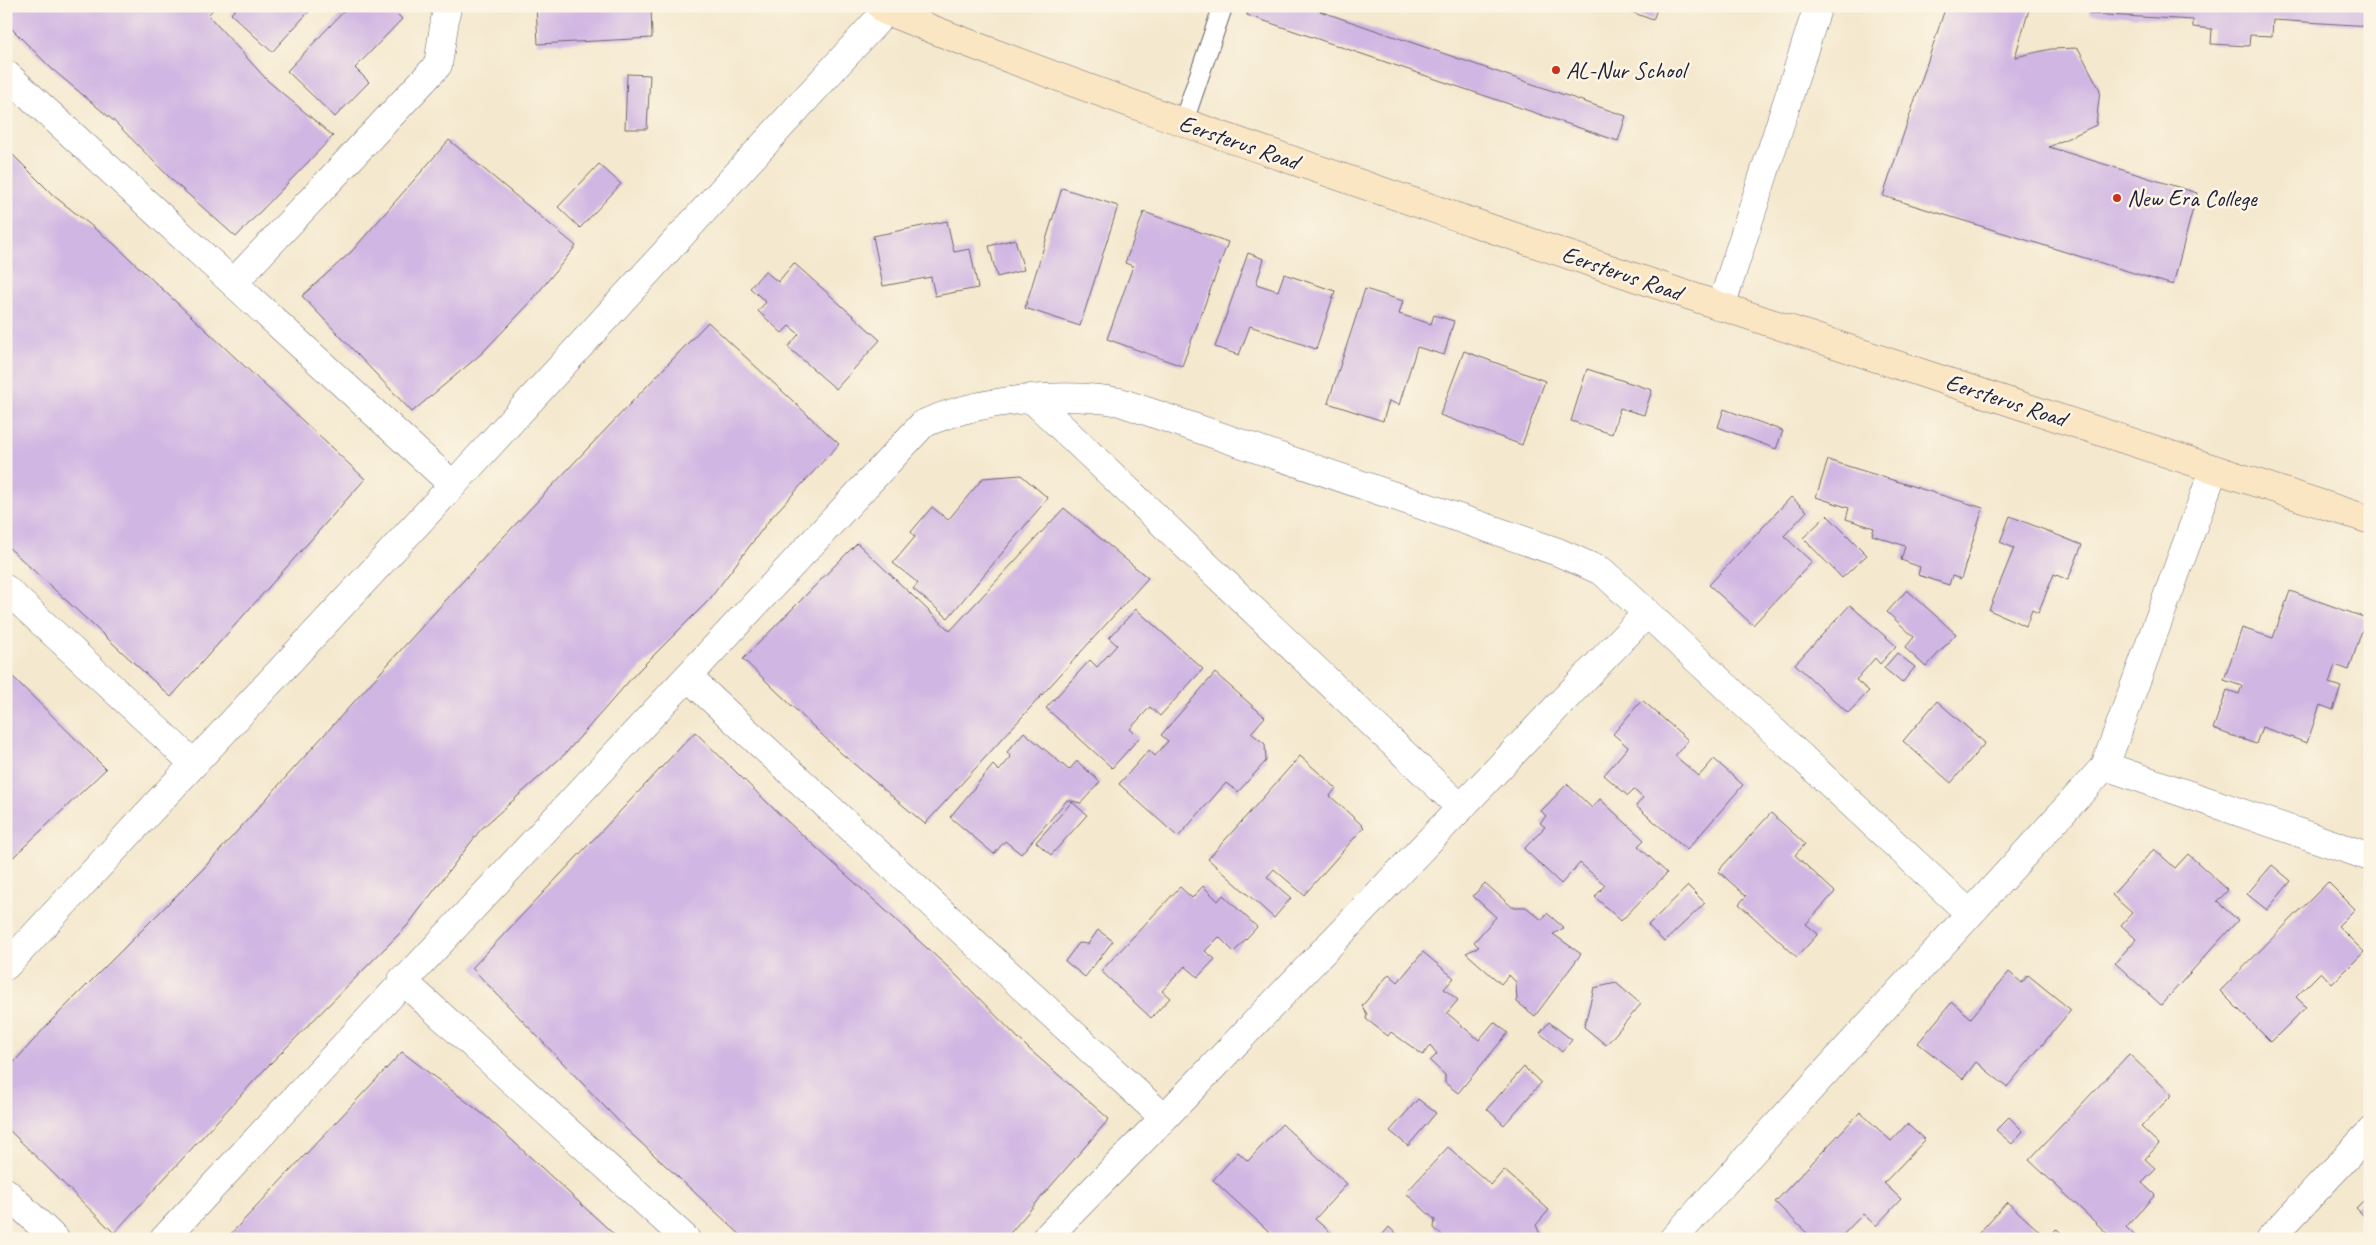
<svg xmlns="http://www.w3.org/2000/svg" width="2376" height="1245" viewBox="0 0 2376 1245" font-family="Caveat,sans-serif">
<style>
.building{fill:#d0b6e3}
.lines{fill:none;stroke-linecap:round;stroke-linejoin:round}
.lane-casing{stroke:#6c676e;stroke-width:21}
.street-casing{stroke:#6c676e;stroke-width:29}
.secondary-casing{stroke:#6c676e;stroke-width:29}
.lane{stroke:#fff;stroke-width:19}
.street{stroke:#fff;stroke-width:28}
.secondary{stroke:#fbe6c4;stroke-width:28}
.poi-dot{fill:#c8321e;stroke:#fcf5e5;stroke-width:2}
.labels{text-anchor:middle;stroke-width:5;stroke-linejoin:round;paint-order:stroke}
.poi-label{font-size:24px;fill:#22223b;stroke:#fcf5e5;text-anchor:start}
.street-label{font-size:24px;fill:#22223b;stroke:#fcf5e5}
</style>
<rect width="100%" height="100%" fill="#fcf5e5"/>
<filter id="ink" filterUnits="userSpaceOnUse"><feTurbulence type="fractalNoise" baseFrequency=".02" numOctaves="2"/><feDisplacementMap in="SourceGraphic" scale="10" xChannelSelector="R" yChannelSelector="G"/><feConvolveMatrix kernelMatrix="1 2 1 2 8 2 1 2 1" color-interpolation-filters="sRGB"/></filter>
<filter id="wash" filterUnits="userSpaceOnUse"><feTurbulence type="fractalNoise" baseFrequency=".0096" numOctaves="4" result="noise"/><feDisplacementMap in="SourceGraphic" scale="20" xChannelSelector="R" yChannelSelector="G"/><feGaussianBlur stdDeviation="1.12" result="paint"/><feColorMatrix in="noise" values="0 0 0 0 0 0 0 0 0 0 0 0 0 0 0 0 0 1.4 0 .05"/><feComposite in="paint" operator="in"/></filter>
<g filter="url(#wash)">
<rect width="100%" height="100%" fill="#f4e8ce"/>
<g id="blocks">
<g class="building">
<path d="M 6,6 L 216,6 L 208,15 L 268,81 L 333,136 L 236,237 L 172,180 L 115,122 L 52,69 L 6,23 Z"/>
<path d="M 238,6 L 314,6 L 272,52 L 231,14 Z"/>
<path d="M 349,6 L 389,6 L 402,19 L 355,68 L 369,82 L 335,117 L 287,71 Z"/>
<path d="M 536,6 L 651,6 L 652,38 L 538,44 Z"/>
<path d="M 1250,6 L 1305,6 L 1626,116 L 1618,141 L 1247,15 Z"/>
<path d="M 1615,6 L 1658,6 L 1653,20 Z"/>
<path d="M 1946,6 L 2030,6 L 2015,57 L 2051,49 L 2078,48 L 2100,90 L 2096,125 L 2049,147 L 2197,193 L 2173,285 L 1883,196 Z"/>
<path d="M 2090,6 L 2370,6 L 2370,26 L 2273,20 L 2272,36 L 2250,35 L 2249,46 L 2211,44 L 2212,29 L 2193,27 L 2193,20 L 2089,14 Z"/>
<path d="M 627,74 L 650,75 L 647,129 L 625,129 Z"/>
<path d="M 449,140 L 576,246 L 529,304 L 481,354 L 412,412 L 302,296 L 352,251 Z"/>
<path d="M 6,148 L 54,196 L 113,243 L 365,479 L 171,697 L 6,545 Z"/>
<path d="M 599,164 L 621,184 L 580,228 L 558,207 Z"/>
<path d="M 1062,188 L 1118,206 L 1080,326 L 1025,308 Z"/>
<path d="M 1144,212 L 1228,242 L 1182,366 L 1107,339 L 1133,266 L 1125,263 Z"/>
<path d="M 947,221 L 954,252 L 970,249 L 978,288 L 935,296 L 931,277 L 883,286 L 873,236 Z"/>
<path d="M 1015,239 L 1024,270 L 997,277 L 989,246 Z"/>
<path d="M 1248,253 L 1264,259 L 1256,284 L 1278,291 L 1284,274 L 1335,291 L 1316,349 L 1250,326 L 1239,355 L 1215,347 Z"/>
<path d="M 794,263 L 880,340 L 836,389 L 788,347 L 799,334 L 789,326 L 782,333 L 758,311 L 766,302 L 750,288 L 765,271 L 778,282 Z"/>
<path d="M 1365,289 L 1403,301 L 1399,314 L 1431,324 L 1434,315 L 1454,321 L 1444,355 L 1417,347 L 1399,405 L 1389,401 L 1383,421 L 1328,403 Z"/>
<path d="M 708,322 L 839,444 L 770,519 L 709,600 L 637,672 L 565,754 L 481,829 L 407,926 L 265,1069 L 114,1233 L 6,1127 L 6,1071 L 49,1023 L 203,869 L 492,549 Z"/>
<path d="M 1464,351 L 1545,381 L 1522,445 L 1440,415 Z"/>
<path d="M 1587,369 L 1652,390 L 1644,415 L 1620,408 L 1612,434 L 1571,421 Z"/>
<path d="M 1724,409 L 1783,431 L 1776,449 L 1718,427 Z"/>
<path d="M 1828,460 L 1983,508 L 1961,579 L 1952,576 L 1949,585 L 1918,575 L 1920,567 L 1901,560 L 1905,546 L 1872,535 L 1874,528 L 1846,519 L 1849,508 L 1816,497 Z"/>
<path d="M 1021,475 L 1048,498 L 948,618 L 913,589 L 918,583 L 893,563 L 915,537 L 911,532 L 932,507 L 948,520 L 983,478 Z"/>
<path d="M 1791,497 L 1807,511 L 1784,536 L 1812,562 L 1753,625 L 1709,585 Z"/>
<path d="M 1064,508 L 1148,578 L 925,824 L 841,753 L 743,659 L 857,543 L 950,631 Z"/>
<path d="M 1827,515 L 1867,555 L 1842,578 L 1803,538 Z"/>
<path d="M 2010,516 L 2082,545 L 2068,580 L 2054,574 L 2038,613 L 2032,610 L 2026,626 L 1989,610 L 2014,548 L 2000,542 Z"/>
<path d="M 1907,590 L 1956,634 L 1926,667 L 1905,648 L 1914,637 L 1887,612 Z"/>
<path d="M 2290,591 L 2366,618 L 2349,670 L 2335,665 L 2329,683 L 2341,687 L 2333,710 L 2320,705 L 2307,743 L 2262,727 L 2256,744 L 2213,729 L 2227,690 L 2239,694 L 2242,686 L 2224,680 L 2242,628 L 2273,638 Z"/>
<path d="M 1850,605 L 1896,646 L 1880,664 L 1875,658 L 1856,680 L 1869,691 L 1848,713 L 1795,664 Z"/>
<path d="M 1136,609 L 1203,669 L 1160,716 L 1150,707 L 1130,729 L 1139,738 L 1112,768 L 1046,708 L 1090,660 L 1097,667 L 1117,645 L 1109,638 Z"/>
<path d="M 1897,653 L 1915,667 L 1902,683 L 1884,668 Z"/>
<path d="M 6,670 L 106,769 L 6,864 Z"/>
<path d="M 1215,673 L 1265,717 L 1251,733 L 1265,744 L 1266,761 L 1238,792 L 1226,783 L 1178,837 L 1119,784 L 1149,750 L 1155,756 L 1168,741 L 1161,735 Z"/>
<path d="M 1642,700 L 1688,740 L 1675,756 L 1699,776 L 1714,759 L 1743,785 L 1687,850 L 1636,806 L 1643,798 L 1634,790 L 1628,796 L 1604,775 L 1628,747 L 1613,734 Z"/>
<path d="M 1937,701 L 1985,743 L 1951,783 L 1903,741 Z"/>
<path d="M 695,732 L 776,811 L 950,969 L 1030,1050 L 1109,1119 L 1005,1239 L 745,1239 L 626,1129 L 472,968 Z"/>
<path d="M 1024,732 L 1069,770 L 1077,761 L 1100,782 L 1081,803 L 1067,800 L 1021,854 L 1005,841 L 994,854 L 950,817 L 993,765 L 999,771 L 1011,757 L 1007,752 Z"/>
<path d="M 1300,756 L 1336,788 L 1330,796 L 1364,827 L 1304,895 L 1274,869 L 1267,877 L 1291,898 L 1274,918 L 1208,859 Z"/>
<path d="M 1567,784 L 1592,808 L 1600,799 L 1644,840 L 1638,846 L 1667,873 L 1621,921 L 1595,897 L 1605,885 L 1580,863 L 1561,884 L 1524,849 L 1545,827 L 1540,823 L 1546,816 L 1541,811 Z"/>
<path d="M 1072,802 L 1087,815 L 1051,855 L 1036,842 Z"/>
<path d="M 1771,813 L 1805,844 L 1795,855 L 1835,892 L 1806,924 L 1818,934 L 1797,957 L 1739,904 L 1746,896 L 1718,871 Z"/>
<path d="M 2154,849 L 2175,868 L 2188,854 L 2228,890 L 2217,902 L 2238,920 L 2161,1005 L 2115,963 L 2136,939 L 2121,925 L 2132,913 L 2112,895 Z"/>
<path d="M 2272,865 L 2291,881 L 2267,910 L 2247,894 Z"/>
<path d="M 2328,882 L 2355,909 L 2338,926 L 2364,952 L 2332,984 L 2321,972 L 2296,997 L 2306,1007 L 2271,1042 L 2220,991 Z"/>
<path d="M 1485,883 L 1512,907 L 1526,907 L 1542,920 L 1547,913 L 1564,928 L 1553,934 L 1581,954 L 1535,1016 L 1517,1002 L 1516,982 L 1509,975 L 1501,984 L 1466,953 L 1479,947 L 1474,942 L 1496,917 L 1473,896 Z"/>
<path d="M 1203,886 L 1218,901 L 1223,895 L 1257,927 L 1234,952 L 1219,937 L 1205,951 L 1215,959 L 1198,977 L 1185,966 L 1162,991 L 1170,998 L 1151,1018 L 1101,971 L 1180,887 L 1192,898 Z"/>
<path d="M 1688,886 L 1705,903 L 1664,942 L 1648,925 Z"/>
<path d="M 1098,930 L 1113,941 L 1085,977 L 1065,961 L 1079,943 L 1088,944 Z"/>
<path d="M 1423,952 L 1454,978 L 1444,989 L 1458,1000 L 1447,1013 L 1479,1040 L 1494,1022 L 1508,1033 L 1458,1093 L 1445,1083 L 1445,1075 L 1430,1061 L 1437,1054 L 1430,1045 L 1423,1055 L 1391,1032 L 1388,1036 L 1366,1019 L 1367,1014 L 1362,1006 L 1389,974 L 1398,982 Z"/>
<path d="M 2009,972 L 2022,983 L 2028,975 L 2071,1010 L 2007,1087 L 1976,1062 L 1963,1079 L 1918,1043 L 1952,1002 L 1971,1018 Z"/>
<path d="M 1616,983 L 1641,1004 L 1606,1045 L 1584,1027 L 1594,988 Z"/>
<path d="M 1549,1022 L 1572,1040 L 1562,1052 L 1540,1033 Z"/>
<path d="M 402,1052 L 489,1119 L 619,1239 L 226,1239 Z"/>
<path d="M 2129,1054 L 2172,1095 L 2141,1127 L 2159,1144 L 2145,1159 L 2156,1169 L 2142,1183 L 2155,1195 L 2126,1227 L 2138,1239 L 2113,1239 L 2029,1160 Z"/>
<path d="M 1524,1067 L 1541,1083 L 1504,1125 L 1487,1109 Z"/>
<path d="M 1418,1099 L 1436,1113 L 1408,1146 L 1390,1131 Z"/>
<path d="M 1860,1112 L 1891,1141 L 1907,1124 L 1925,1140 L 1884,1183 L 1901,1199 L 1876,1226 L 1863,1214 L 1839,1239 L 1813,1239 L 1775,1202 Z"/>
<path d="M 2009,1117 L 2023,1131 L 2012,1144 L 1996,1130 Z"/>
<path d="M 1282,1124 L 1347,1184 L 1315,1219 L 1331,1233 L 1325,1239 L 1277,1239 L 1213,1180 L 1238,1152 L 1248,1161 Z"/>
<path d="M 1448,1147 L 1491,1185 L 1504,1170 L 1549,1210 L 1536,1225 L 1542,1239 L 1446,1239 L 1434,1228 L 1435,1220 L 1406,1193 Z"/>
<path d="M 2370,1194 L 2370,1222 L 2356,1208 Z"/>
<path d="M 2007,1202 L 2048,1239 L 1983,1239 L 1978,1234 Z"/>
<path d="M 1389,1227 L 1402,1239 L 1379,1239 Z"/>
<path d="M 2057,1229 L 2067,1239 L 2048,1239 Z"/>
</g>
</g>
</g>
<g filter="url(#ink)">
<use href="#blocks" fill-opacity="0" stroke="#6c676e" stroke-width="1"/>
<g class="lines">
<defs>
<path id="lane" d="M 1183,123 L 1223,6"/>
<g id="street">
<path d="M 6,74 L 453,485"/>
<path d="M 234,282 L 438,65 L 447,6"/>
<path d="M 1721,307 L 1818,6"/>
<path d="M 1031,398 L 1461,808"/>
<path d="M 6,589 L 193,763"/>
<path d="M 688,677 L 1164,1118"/>
<path d="M 2105,766 L 2370,857"/>
<path d="M 6,966 L 453,485 L 886,11"/>
<path d="M 402,980 L 686,1239"/>
<path d="M 6,1192 L 55,1239"/>
<path d="M 164,1239 L 923,424 C 976,400 1062,391 1120,402 L 1558,552 L 1603,572 L 1969,913"/>
<path d="M 1045,1239 L 1164,1118 L 1646,614"/>
<path d="M 1673,1239 L 2105,766 L 2214,469"/>
<path d="M 2270,1239 L 2370,1132"/>
</g>
<path id="secondary" d="M 881,6 L 886,11 C 1079,88 1276,155 1472,222 C 1770,324 2070,422 2370,520"/>
</defs>
<use href="#lane" class="lane-casing"/>
<use href="#street" class="street-casing"/>
<use href="#secondary" class="secondary-casing"/>
<use href="#lane" class="lane"/>
<use href="#street" class="street"/>
<use href="#secondary" class="secondary"/>
</g>
</g>
<g class="poi-dot">
<circle cx="1556" cy="70" r="5"/>
<circle cx="2117" cy="198" r="5"/>
</g>
<g class="labels">
<g class="poi-label">
<text x="1566" y="78">AL-Nur School</text>
<text x="2127" y="206">New Era College</text>
</g>
<g class="street-label">
<text transform="translate(1239 142) rotate(19)" y="8">Eersterus Road</text>
<text transform="translate(1622 273) rotate(19)" y="8">Eersterus Road</text>
<text transform="translate(2006 400) rotate(18)" y="8">Eersterus Road</text>
</g>
</g>
<rect width="2376" height="1245" fill="none" stroke="#fcf5e5" stroke-width="25"/>
</svg>
